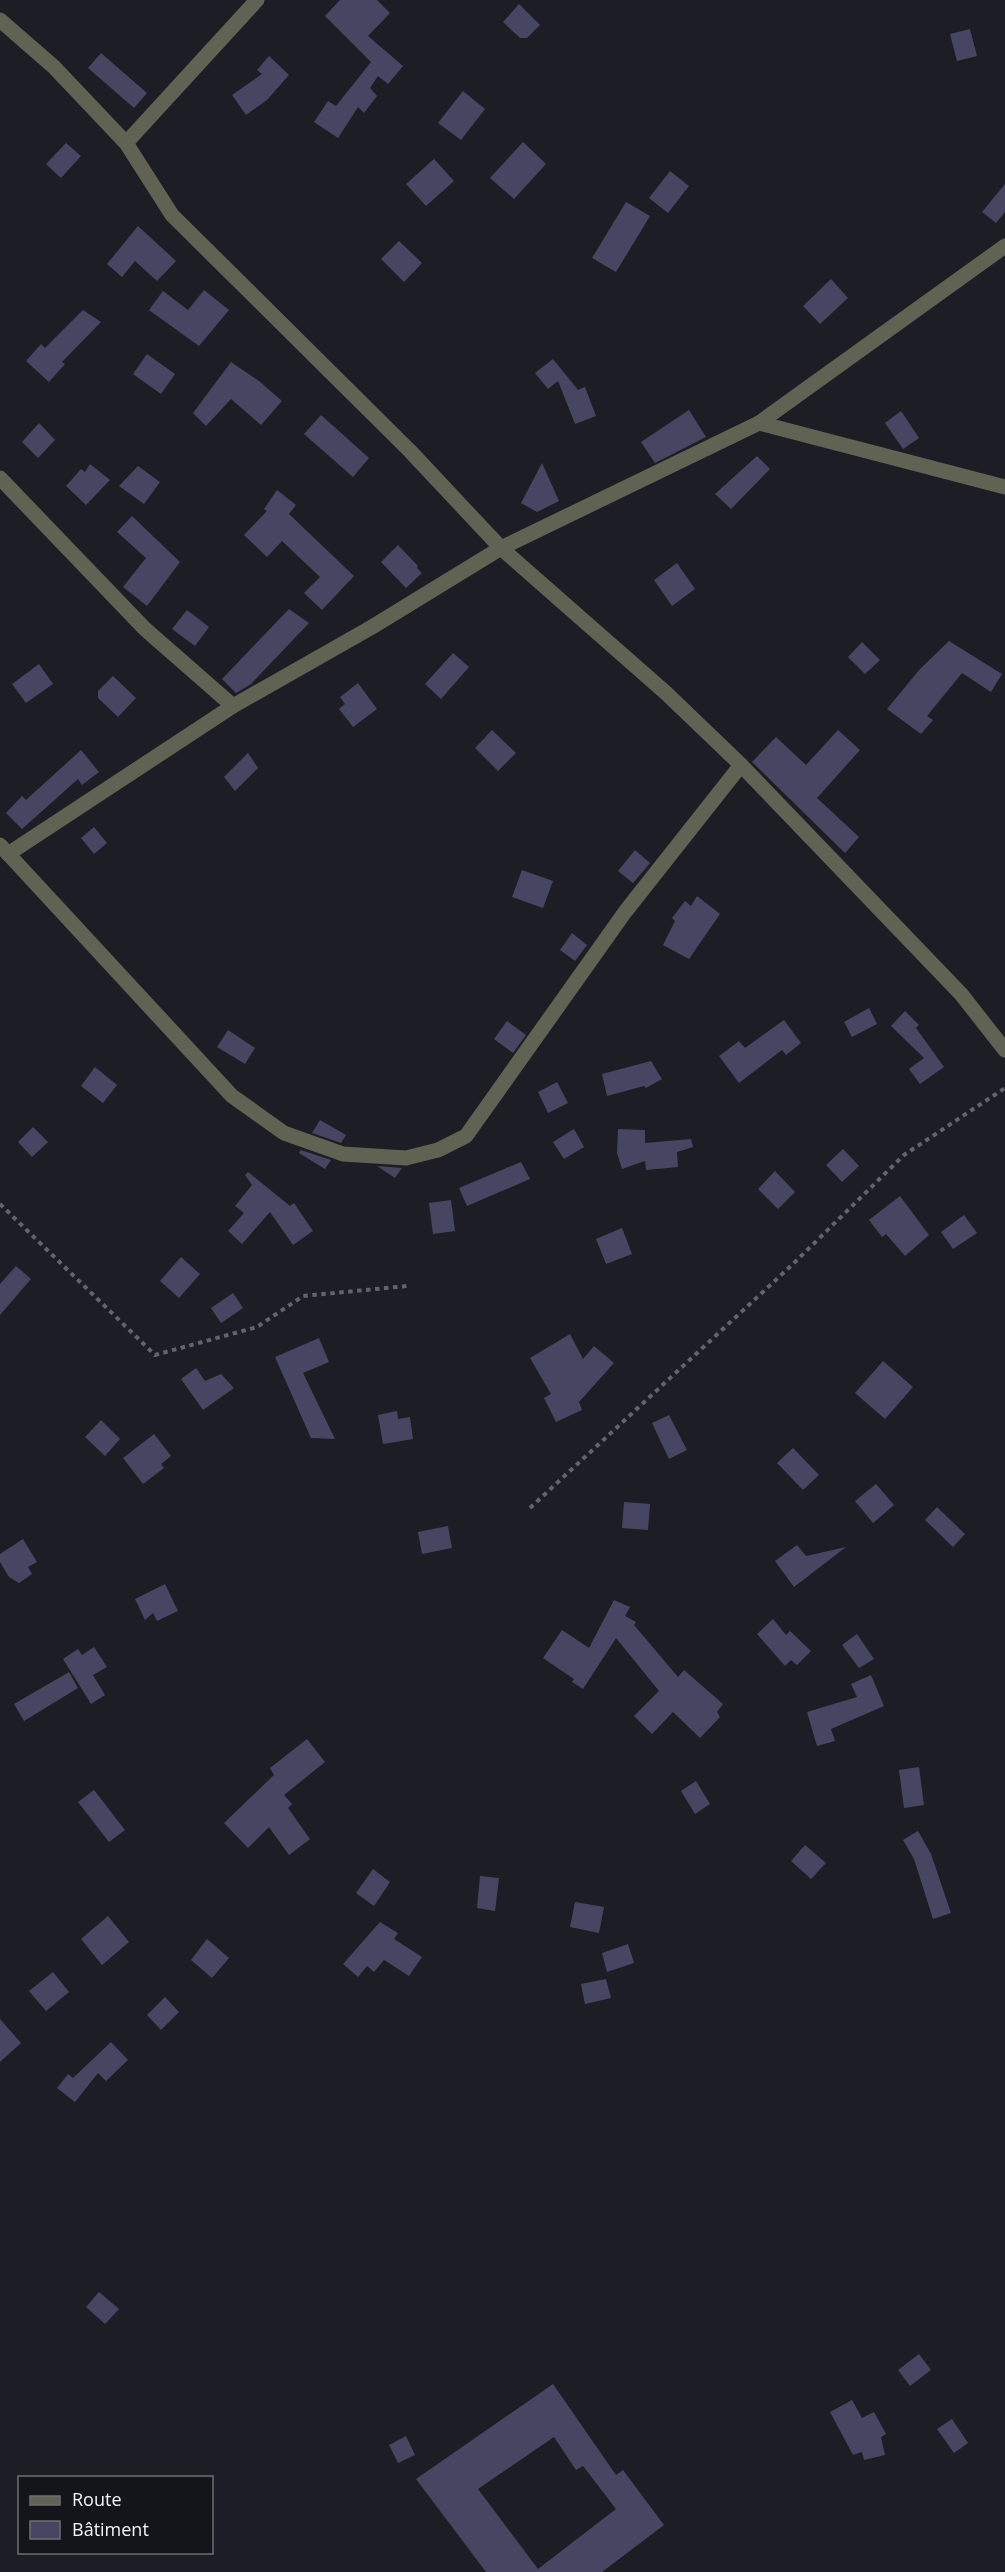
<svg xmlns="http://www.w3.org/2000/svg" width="1005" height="2572" viewBox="0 0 1005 2572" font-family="'Open Sans',sans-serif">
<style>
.building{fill:#464663;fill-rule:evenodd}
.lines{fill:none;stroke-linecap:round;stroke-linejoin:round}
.path{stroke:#63636a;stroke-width:4;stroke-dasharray:4.5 4.5;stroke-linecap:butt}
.street{stroke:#606253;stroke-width:15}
</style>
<rect width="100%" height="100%" fill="#1d1d25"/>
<g class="building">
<path d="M 340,0 L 377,0 L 390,13 L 368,36 L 403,66 L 388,84 L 378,76 L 370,88 L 377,96 L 364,113 L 358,107 L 338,138 L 314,122 L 328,101 L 336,106 L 371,62 L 325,16 Z"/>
<path d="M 519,4 L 540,25 L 527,38 L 520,38 L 503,22 Z"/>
<path d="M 970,29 L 977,56 L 957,61 L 950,34 Z"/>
<path d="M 101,53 L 147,93 L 134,108 L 88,68 Z"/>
<path d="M 269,56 L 289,75 L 267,100 L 246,115 L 232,95 L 262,74 L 257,70 Z"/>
<path d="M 463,91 L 485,109 L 461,140 L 438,123 Z"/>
<path d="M 523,142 L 546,164 L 514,199 L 490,178 Z"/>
<path d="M 66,143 L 81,156 L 61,178 L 46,164 Z"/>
<path d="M 434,159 L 454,181 L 426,206 L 406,184 Z"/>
<path d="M 670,171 L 689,186 L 668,213 L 649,198 Z"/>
<path d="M 1005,184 L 1005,212 L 996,223 L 982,212 Z"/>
<path d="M 626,202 L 650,216 L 616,272 L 592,258 Z"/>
<path d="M 138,226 L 176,261 L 157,281 L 135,261 L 122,277 L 107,264 Z"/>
<path d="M 399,241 L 422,263 L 404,282 L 381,259 Z"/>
<path d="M 831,279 L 848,298 L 820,324 L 803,306 Z"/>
<path d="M 204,290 L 229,310 L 199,346 L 149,310 L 163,291 L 188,310 Z"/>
<path d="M 83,310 L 101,322 L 62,362 L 65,364 L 49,382 L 26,361 L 41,344 L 45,348 Z"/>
<path d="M 147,354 L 175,374 L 161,394 L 133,374 Z"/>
<path d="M 553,359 L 578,390 L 585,387 L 596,416 L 575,424 L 558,381 L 548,389 L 535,373 Z"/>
<path d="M 231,362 L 259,381 L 282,401 L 261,425 L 231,399 L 206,426 L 193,413 Z"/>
<path d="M 689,410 L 706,437 L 655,463 L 641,442 Z"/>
<path d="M 901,411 L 919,438 L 903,449 L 885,423 Z"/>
<path d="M 321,415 L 369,458 L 353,477 L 304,434 Z"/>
<path d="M 39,423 L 55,440 L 38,458 L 22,442 Z"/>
<path d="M 757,456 L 770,469 L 731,509 L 715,494 Z"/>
<path d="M 542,463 L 559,501 L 537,512 L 521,503 Z"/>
<path d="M 90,464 L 110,480 L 86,505 L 66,486 L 81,469 L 85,472 Z"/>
<path d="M 138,466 L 160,482 L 144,504 L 119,486 Z"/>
<path d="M 277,490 L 296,505 L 289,514 L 354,576 L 322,610 L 304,593 L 320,577 L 282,541 L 267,557 L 244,535 L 267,511 L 264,509 Z"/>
<path d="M 132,516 L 180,562 L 147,606 L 123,587 L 146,558 L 117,532 Z"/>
<path d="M 398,545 L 418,566 L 417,568 L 422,573 L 406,588 L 381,562 Z"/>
<path d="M 677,563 L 695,589 L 672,606 L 654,580 Z"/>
<path d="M 289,609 L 309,623 L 251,684 L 236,693 L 222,679 Z"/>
<path d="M 187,610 L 209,627 L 195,646 L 172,629 Z"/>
<path d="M 949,641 L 1002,674 L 991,692 L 962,673 L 927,716 L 933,720 L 921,734 L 887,709 L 920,669 Z"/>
<path d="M 862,642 L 880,660 L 865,674 L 848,657 Z"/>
<path d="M 453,653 L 469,667 L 441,699 L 425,684 Z"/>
<path d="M 39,664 L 53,684 L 26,703 L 12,684 Z"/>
<path d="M 113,676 L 136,698 L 118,717 L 98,698 L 98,691 Z"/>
<path d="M 358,683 L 377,709 L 353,727 L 339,709 L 345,704 L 340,697 Z"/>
<path d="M 492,730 L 516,753 L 498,771 L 475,748 Z"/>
<path d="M 838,730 L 860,750 L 817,798 L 859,837 L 845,853 L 752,762 L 776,737 L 806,765 Z"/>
<path d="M 81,750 L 99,772 L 82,785 L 78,779 L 22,829 L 6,813 L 22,796 L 26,800 Z"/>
<path d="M 248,753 L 258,768 L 235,791 L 224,777 Z"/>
<path d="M 94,827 L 107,843 L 94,854 L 81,838 Z"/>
<path d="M 635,850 L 650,863 L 633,883 L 618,871 Z"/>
<path d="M 522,870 L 553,881 L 543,908 L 512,897 Z"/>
<path d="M 697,896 L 720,914 L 689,959 L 663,945 L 675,921 L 672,918 L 685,901 L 691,906 Z"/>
<path d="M 572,933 L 587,945 L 575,961 L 560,950 Z"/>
<path d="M 869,1008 L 877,1024 L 852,1037 L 844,1022 Z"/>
<path d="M 905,1011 L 919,1025 L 916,1028 L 944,1067 L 920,1084 L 909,1069 L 924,1058 L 891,1026 Z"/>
<path d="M 784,1020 L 801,1043 L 786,1055 L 782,1050 L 739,1083 L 719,1056 L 739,1041 L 745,1048 Z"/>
<path d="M 507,1021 L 526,1035 L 513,1053 L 494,1039 Z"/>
<path d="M 228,1030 L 255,1048 L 245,1064 L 217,1047 Z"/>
<path d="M 651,1061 L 662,1079 L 646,1088 L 644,1086 L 607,1096 L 602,1074 Z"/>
<path d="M 95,1067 L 117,1085 L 103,1103 L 81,1086 Z"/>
<path d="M 557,1082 L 568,1103 L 548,1113 L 538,1092 Z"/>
<path d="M 320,1120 L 346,1135 L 341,1143 L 312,1133 Z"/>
<path d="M 33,1127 L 48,1142 L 32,1157 L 18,1142 Z"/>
<path d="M 574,1129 L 584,1147 L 564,1159 L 553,1142 Z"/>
<path d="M 618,1129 L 645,1130 L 645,1143 L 691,1139 L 693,1147 L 677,1152 L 678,1167 L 646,1170 L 645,1161 L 622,1169 L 617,1153 Z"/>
<path d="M 843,1149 L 859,1166 L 842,1182 L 826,1165 Z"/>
<path d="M 301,1150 L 331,1160 L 325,1169 L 299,1153 Z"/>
<path d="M 521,1162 L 530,1179 L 467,1206 L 459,1188 Z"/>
<path d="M 377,1166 L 402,1168 L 395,1178 Z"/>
<path d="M 775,1171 L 795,1192 L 778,1209 L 758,1189 Z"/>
<path d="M 248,1172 L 290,1206 L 294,1203 L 313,1231 L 293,1245 L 270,1212 L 242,1244 L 228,1231 L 244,1213 L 235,1206 L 252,1185 L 245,1175 Z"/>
<path d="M 900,1196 L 929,1235 L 905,1256 L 886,1234 L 882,1237 L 869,1220 Z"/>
<path d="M 451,1200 L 455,1231 L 433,1234 L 429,1203 Z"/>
<path d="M 964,1215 L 977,1233 L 953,1249 L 941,1232 Z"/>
<path d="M 622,1228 L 632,1254 L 606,1264 L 596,1239 Z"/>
<path d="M 181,1257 L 200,1274 L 179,1298 L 160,1281 Z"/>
<path d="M 16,1266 L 31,1279 L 0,1315 L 0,1284 Z"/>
<path d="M 233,1293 L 243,1308 L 221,1323 L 211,1308 Z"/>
<path d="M 570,1334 L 583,1359 L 594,1346 L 614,1363 L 579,1402 L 582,1410 L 556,1422 L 544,1398 L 551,1394 L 530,1358 Z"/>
<path d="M 319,1338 L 329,1362 L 303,1373 L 335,1439 L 311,1438 L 275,1357 Z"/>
<path d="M 883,1361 L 913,1387 L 885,1419 L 855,1393 Z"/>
<path d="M 196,1368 L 205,1381 L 221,1374 L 234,1388 L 203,1410 L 181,1379 Z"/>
<path d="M 397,1411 L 398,1419 L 410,1417 L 413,1439 L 383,1444 L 378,1415 Z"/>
<path d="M 669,1415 L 687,1450 L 669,1459 L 652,1423 Z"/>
<path d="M 101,1420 L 120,1439 L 105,1456 L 85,1437 Z"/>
<path d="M 154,1434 L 171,1456 L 161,1464 L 164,1468 L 143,1484 L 123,1458 Z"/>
<path d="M 793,1448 L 819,1475 L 803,1490 L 777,1463 Z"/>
<path d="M 876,1484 L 894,1505 L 873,1523 L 855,1501 Z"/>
<path d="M 624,1502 L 650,1504 L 648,1530 L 622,1528 Z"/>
<path d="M 937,1507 L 965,1534 L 953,1547 L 925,1520 Z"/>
<path d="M 448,1526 L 452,1548 L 422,1554 L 418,1532 Z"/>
<path d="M 23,1539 L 37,1562 L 28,1567 L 32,1574 L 19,1583 L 9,1577 L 0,1562 L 0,1554 Z"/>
<path d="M 797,1545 L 806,1556 L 846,1547 L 794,1587 L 775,1561 Z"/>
<path d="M 165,1584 L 178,1611 L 157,1621 L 153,1613 L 145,1620 L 135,1599 Z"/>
<path d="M 614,1600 L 630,1607 L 625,1616 L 636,1622 L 634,1625 L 678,1677 L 684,1670 L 723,1704 L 717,1712 L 720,1717 L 700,1738 L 673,1712 L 652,1734 L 634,1716 L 659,1691 L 616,1638 L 583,1689 L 572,1682 L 574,1679 L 543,1658 L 562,1630 L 589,1648 Z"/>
<path d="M 773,1619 L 786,1635 L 790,1631 L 811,1651 L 797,1665 L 791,1660 L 785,1666 L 757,1634 Z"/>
<path d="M 857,1634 L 874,1659 L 859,1668 L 842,1645 Z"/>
<path d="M 94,1647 L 107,1667 L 93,1675 L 105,1695 L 91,1704 L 63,1659 L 78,1649 L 82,1655 Z"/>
<path d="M 69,1672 L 78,1688 L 24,1721 L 14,1704 Z"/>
<path d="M 871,1675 L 884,1706 L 831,1729 L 835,1741 L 817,1746 L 807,1712 L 857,1697 L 851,1684 Z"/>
<path d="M 307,1739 L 325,1762 L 284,1795 L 292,1804 L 288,1808 L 310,1839 L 289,1855 L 269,1827 L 248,1848 L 224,1823 L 274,1775 L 270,1768 Z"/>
<path d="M 919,1767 L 924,1805 L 904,1808 L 899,1770 Z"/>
<path d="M 696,1781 L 710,1804 L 695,1814 L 681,1791 Z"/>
<path d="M 94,1790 L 125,1830 L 109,1842 L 78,1802 Z"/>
<path d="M 918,1831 L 931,1854 L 951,1913 L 933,1919 L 914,1859 L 903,1840 Z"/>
<path d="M 805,1845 L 826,1863 L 811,1879 L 791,1861 Z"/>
<path d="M 373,1869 L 390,1882 L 374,1906 L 356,1893 Z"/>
<path d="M 480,1876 L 499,1878 L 495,1911 L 477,1908 Z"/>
<path d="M 575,1902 L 604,1907 L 599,1933 L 570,1927 Z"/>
<path d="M 108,1916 L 129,1942 L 102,1965 L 81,1939 Z"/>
<path d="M 380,1922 L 398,1933 L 394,1939 L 422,1957 L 409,1976 L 384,1960 L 374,1972 L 367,1966 L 358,1977 L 343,1964 Z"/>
<path d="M 207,1939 L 229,1958 L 212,1978 L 191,1960 Z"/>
<path d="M 628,1944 L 634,1963 L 607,1972 L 602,1953 Z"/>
<path d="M 53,1972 L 69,1992 L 46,2011 L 29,1991 Z"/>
<path d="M 606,1979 L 611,1998 L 585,2004 L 581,1984 Z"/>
<path d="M 165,1997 L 179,2012 L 161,2030 L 147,2015 Z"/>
<path d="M 0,2019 L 21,2043 L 0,2062 Z"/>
<path d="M 111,2042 L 128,2060 L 106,2081 L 98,2073 L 75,2102 L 57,2088 L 68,2074 L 73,2078 Z"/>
<path d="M 99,2292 L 119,2309 L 105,2324 L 86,2307 Z"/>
<path d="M 919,2354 L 931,2370 L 910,2386 L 898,2370 Z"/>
<path d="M 553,2384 L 616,2475 L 623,2470 L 664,2525 L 602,2572 L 486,2572 L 416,2479 ZM 554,2437 L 576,2470 L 583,2466 L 616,2509 L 538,2569 L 478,2489 Z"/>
<path d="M 852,2400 L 862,2418 L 874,2412 L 886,2434 L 881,2437 L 885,2455 L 864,2460 L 862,2452 L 853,2455 L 830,2412 Z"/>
<path d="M 952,2419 L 968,2443 L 954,2453 L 937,2429 Z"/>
<path d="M 406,2436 L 415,2455 L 398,2463 L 389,2445 Z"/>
</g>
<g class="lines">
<g class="path">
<path d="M 0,1204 L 155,1355 L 257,1327 L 303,1296 L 407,1286"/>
<path d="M 530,1508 L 793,1264 L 904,1155 L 1005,1088"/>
</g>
<g class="street">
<path d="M 0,20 L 54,67 L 126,143 L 172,215 L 410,451 L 501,548 L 666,693 L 741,765 L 961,994 L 1005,1050"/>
<path d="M 126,143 L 257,0"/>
<path d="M 759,423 L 1005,246"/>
<path d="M 0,478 L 145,629 L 233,706 L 372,627 L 501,548 L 759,423 L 1005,487"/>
<path d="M 0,845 L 232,1096 L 284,1133 L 343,1154 L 406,1158 L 438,1150 L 466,1136 L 625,912 L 741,765"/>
<path d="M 8,854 L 233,706"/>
</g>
</g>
<rect x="18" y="2476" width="195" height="78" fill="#14141b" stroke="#6d6d73" stroke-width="1.5"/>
<rect x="30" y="2496" width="30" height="9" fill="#606253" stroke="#6d6d73" stroke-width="1.5"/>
<text x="72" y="2506" font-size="18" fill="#f2f3f8">Route</text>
<rect x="30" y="2521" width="30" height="18" fill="#464663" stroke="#6d6d73" stroke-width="1.5"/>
<text x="72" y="2536" font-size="18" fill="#f2f3f8">Bâtiment</text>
</svg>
